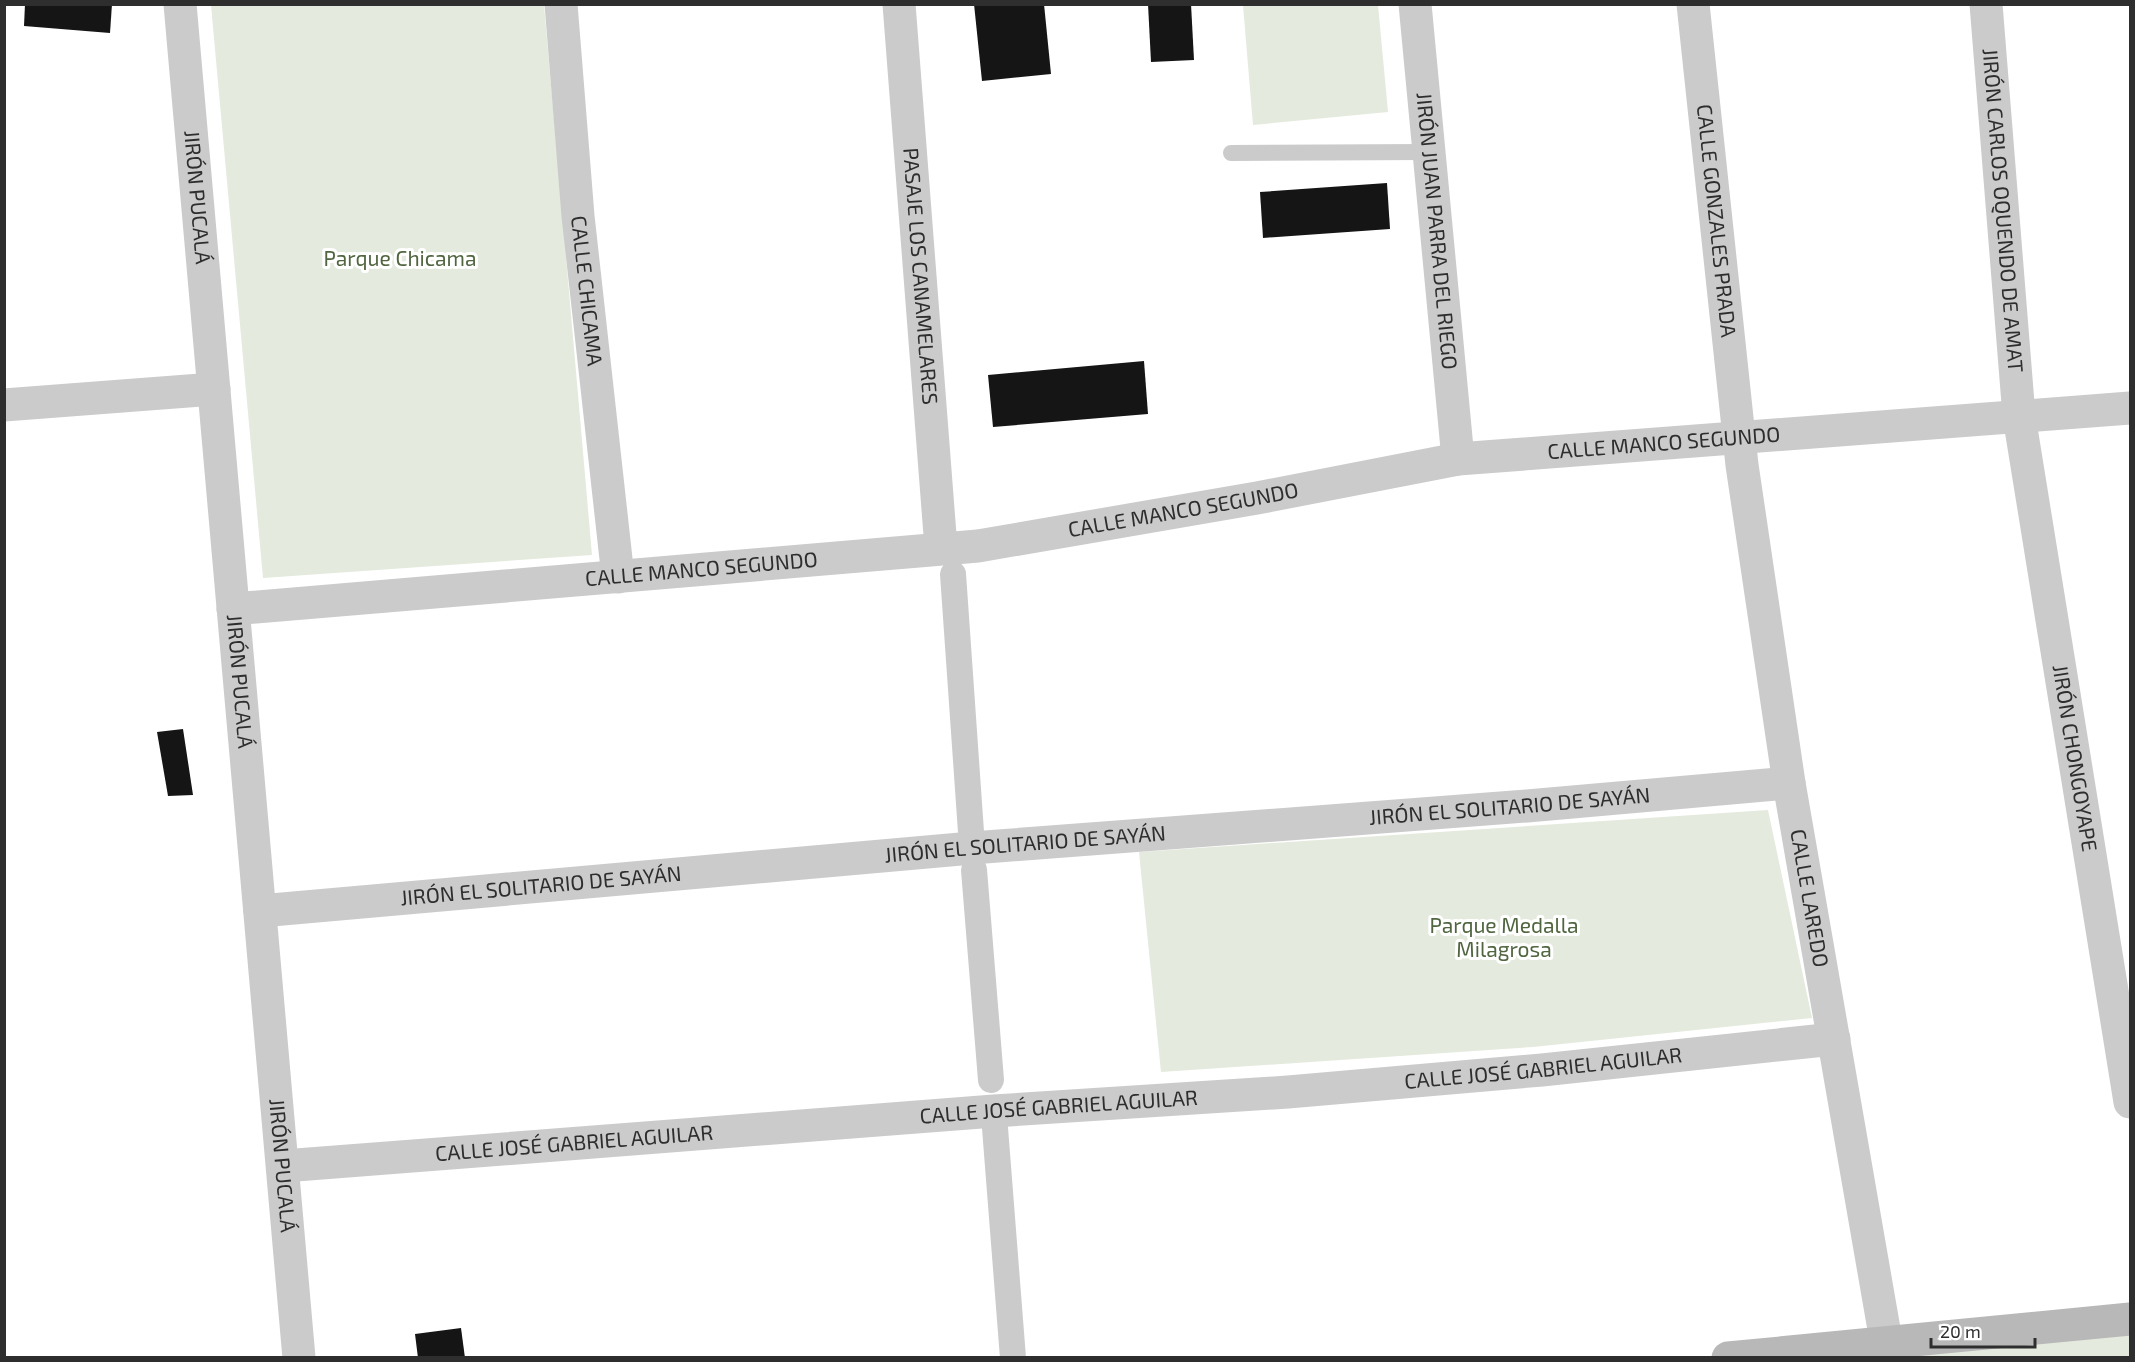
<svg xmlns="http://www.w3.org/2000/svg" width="2135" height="1362" viewBox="0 0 2135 1362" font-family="'Exo 2',sans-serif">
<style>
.green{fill:#e4eadd}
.building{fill:#151515}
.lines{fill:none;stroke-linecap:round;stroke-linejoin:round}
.service{stroke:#cbcbcb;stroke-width:16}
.pedestrian{stroke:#cbcbcb;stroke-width:26}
.minor{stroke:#cbcbcb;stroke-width:33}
.secondary{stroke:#b8b8b8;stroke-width:33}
.labels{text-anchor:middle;stroke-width:6;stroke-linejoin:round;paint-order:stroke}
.street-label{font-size:21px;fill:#2e2e2e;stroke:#fff}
.park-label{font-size:21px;fill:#516640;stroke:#fff}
</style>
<rect width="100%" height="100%" fill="#fff"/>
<g class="green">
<path d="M 211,5 L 544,5 L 592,555 L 263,578 Z"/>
<path d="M 1243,5 L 1378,5 L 1388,112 L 1253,125 Z"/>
<path d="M 1768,810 L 1812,1018 L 1533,1047 L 1161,1072 L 1139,852 Z"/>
<path d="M 2130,1325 L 2130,1357 L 1837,1358 Z"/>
</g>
<g class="building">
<path d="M 25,4 L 112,4 L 110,33 L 24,26 Z"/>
<path d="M 974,4 L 1044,4 L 1051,74 L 982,81 Z"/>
<path d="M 1148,4 L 1191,4 L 1194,60 L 1151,62 Z"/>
<path d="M 1387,183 L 1390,229 L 1263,238 L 1260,192 Z"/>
<path d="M 1144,361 L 1148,414 L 993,427 L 988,375 Z"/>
<path d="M 183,729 L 193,795 L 168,796 L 157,732 Z"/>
<path d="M 461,1328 L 465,1358 L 418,1358 L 415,1334 Z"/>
</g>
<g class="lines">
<path class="service" d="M 1231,153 L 1427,152"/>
<g class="pedestrian">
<path d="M 953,574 L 971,832"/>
<path d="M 974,870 L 991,1080"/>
<path d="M 995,1128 L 1013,1358"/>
</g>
<g class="minor">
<path id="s1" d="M 180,4 L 299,1358"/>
<path id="s2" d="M 561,4 L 578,216 L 618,577"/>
<path id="s3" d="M 899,4 L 941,548"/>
<path id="s4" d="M 1415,4 L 1458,459"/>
<path id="s5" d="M 1693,4 L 1742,465 L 1789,783 L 1889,1358"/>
<path id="s6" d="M 1986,4 L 2019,416 L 2130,1102"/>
<path d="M 4,405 L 214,389"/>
<path id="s7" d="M 233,609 L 978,546 L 1257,498 L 1458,459 L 2130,408"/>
<path id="s8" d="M 260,911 L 972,848 L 1527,806 L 1789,783"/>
<path id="s9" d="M 283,1166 L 994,1111 L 1288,1092 L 1542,1070 L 1834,1039"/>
</g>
<path class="secondary" d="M 1728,1358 L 2130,1319"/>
</g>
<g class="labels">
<g class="street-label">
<text dy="7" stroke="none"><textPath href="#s1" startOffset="194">JIRÓN PUCALÁ</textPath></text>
<text dy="7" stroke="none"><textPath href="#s6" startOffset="207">JIRÓN CARLOS OQUENDO DE AMAT</textPath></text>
<text dy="7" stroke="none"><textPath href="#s5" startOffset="218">CALLE GONZALES PRADA</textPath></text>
<text dy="7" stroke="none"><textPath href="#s4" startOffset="228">JIRÓN JUAN PARRA DEL RIEGO</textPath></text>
<text dy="7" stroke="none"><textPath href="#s3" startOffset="273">PASAJE LOS CANAMELARES</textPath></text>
<text dy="7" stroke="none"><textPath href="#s2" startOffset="288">CALLE CHICAMA</textPath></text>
<text dy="7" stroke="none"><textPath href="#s7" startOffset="1442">CALLE MANCO SEGUNDO</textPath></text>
<text dy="7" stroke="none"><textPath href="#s7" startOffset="956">CALLE MANCO SEGUNDO</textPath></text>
<text dy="7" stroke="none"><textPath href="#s7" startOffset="470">CALLE MANCO SEGUNDO</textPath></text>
<text dy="7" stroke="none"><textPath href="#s1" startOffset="680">JIRÓN PUCALÁ</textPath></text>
<text dy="7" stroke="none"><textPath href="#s6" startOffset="760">JIRÓN CHONGOYAPE</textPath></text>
<text dy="7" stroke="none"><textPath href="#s8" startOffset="1254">JIRÓN EL SOLITARIO DE SAYÁN</textPath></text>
<text dy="7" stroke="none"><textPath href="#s8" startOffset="768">JIRÓN EL SOLITARIO DE SAYÁN</textPath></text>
<text dy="7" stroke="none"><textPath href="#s8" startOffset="282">JIRÓN EL SOLITARIO DE SAYÁN</textPath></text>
<text dy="7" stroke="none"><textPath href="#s5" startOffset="902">CALLE LAREDO</textPath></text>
<text dy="7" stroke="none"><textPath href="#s9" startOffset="1264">CALLE JOSÉ GABRIEL AGUILAR</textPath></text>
<text dy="7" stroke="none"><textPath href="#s9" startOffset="778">CALLE JOSÉ GABRIEL AGUILAR</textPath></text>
<text dy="7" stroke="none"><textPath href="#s9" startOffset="292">CALLE JOSÉ GABRIEL AGUILAR</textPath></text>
<text dy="7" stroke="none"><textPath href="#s1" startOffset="1166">JIRÓN PUCALÁ</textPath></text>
</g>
<g class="park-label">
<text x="400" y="266">Parque Chicama</text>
<text x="1504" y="933">Parque Medalla<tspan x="1504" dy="24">Milagrosa</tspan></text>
</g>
</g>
<rect width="2135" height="1362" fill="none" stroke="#2e2e2e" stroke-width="12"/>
<path d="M1931 1338v9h104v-9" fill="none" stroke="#2e2e2e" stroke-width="3"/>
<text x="1940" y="1338" font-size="18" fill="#2e2e2e" stroke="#ffffff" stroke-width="4.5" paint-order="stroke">20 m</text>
</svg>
